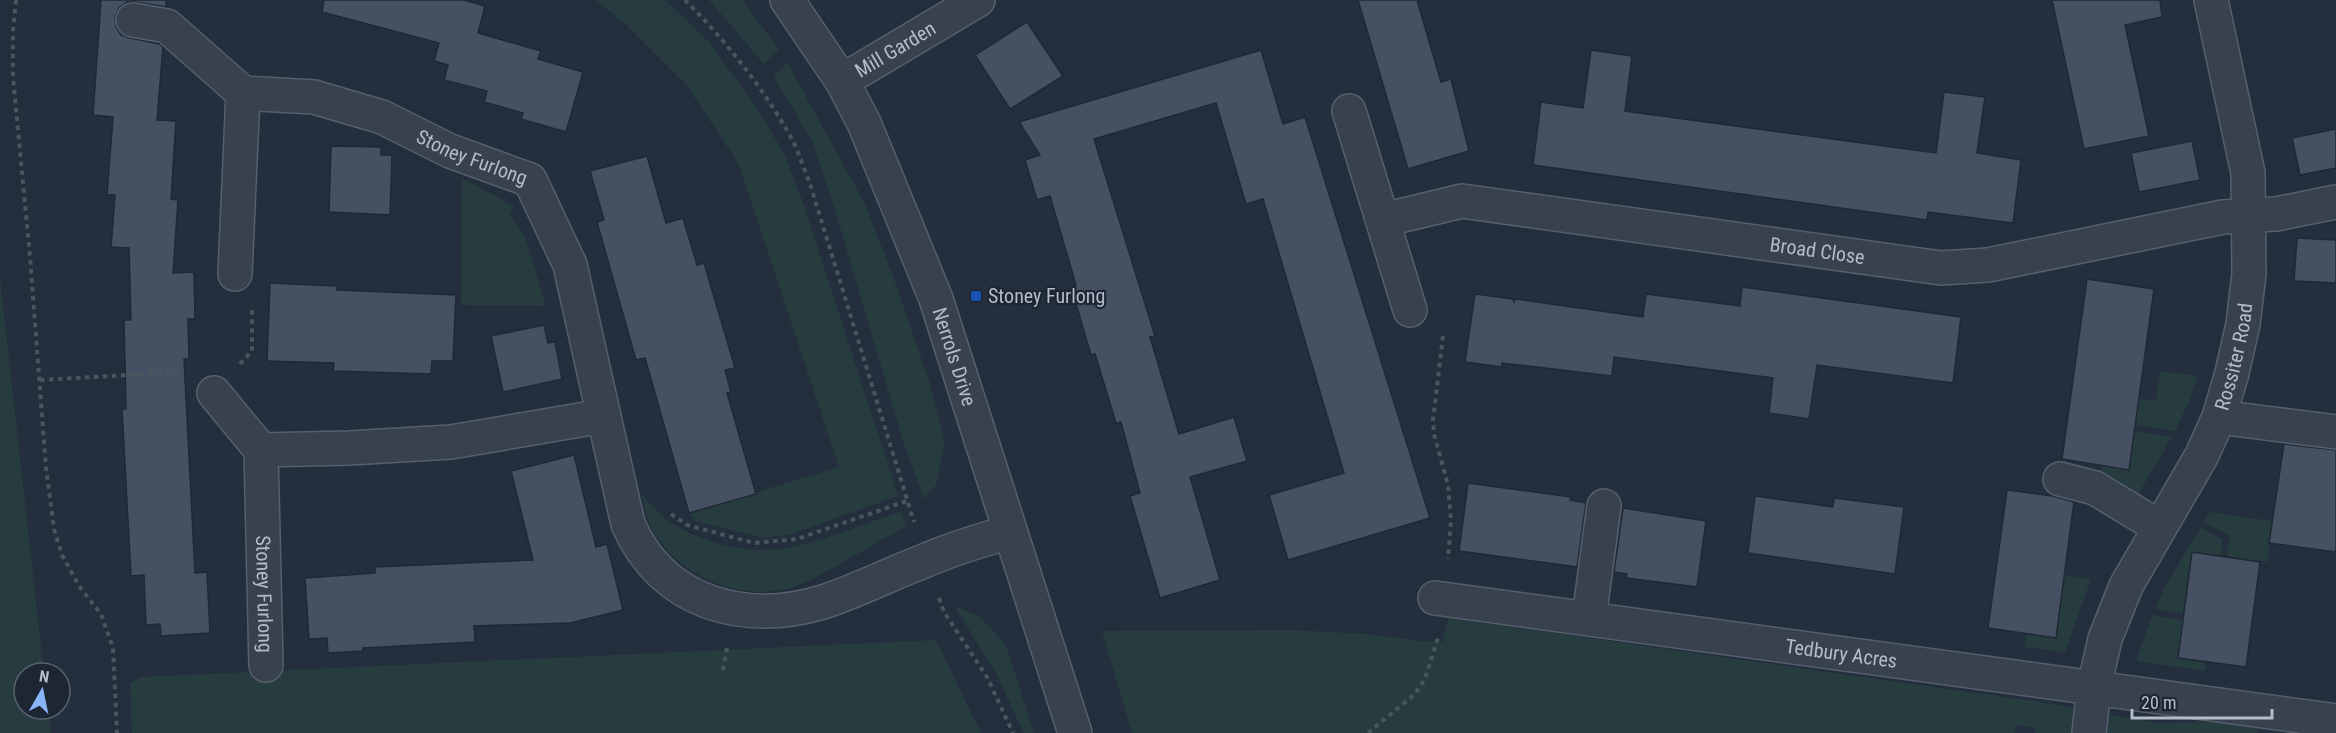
<svg xmlns="http://www.w3.org/2000/svg" width="2336" height="733" viewBox="0 0 2336 733" font-family="'Roboto Condensed',sans-serif">
<style>
.green{fill:#263c3f}
.building{fill:#455162;stroke:#1f2835;stroke-width:1.5}
.lines{fill:none;stroke-linecap:round;stroke-linejoin:round}
.minor-casing{stroke:#565f6c;stroke-width:36}
.path{stroke:#44595c;stroke-width:4;stroke-dasharray:4.5 4.5;stroke-linecap:butt}
.minor{stroke:#38414e;stroke-width:33}
.transit-dot{fill:#1a4fb4;stroke:#1d2633;stroke-width:2}
.labels{text-anchor:middle;stroke-width:4.5;stroke-linejoin:round;paint-order:stroke}
.street-label{font-size:20px;fill:#b4bcc9;stroke:#1d2633}
.poi-label{font-size:20px;fill:#b4bcc9;stroke:#1d2633;text-anchor:start}
</style>
<rect width="100%" height="100%" fill="#242f3e"/>
<g class="green">
<path d="M 596,0 L 665,0 L 708,41 L 754,104 L 784,153 L 805,208 L 898,496 L 791,534 L 764,538 L 695,521 L 689,513 L 839,467 L 738,163 L 687,86 L 624,23 Z"/>
<path d="M 709,0 L 742,0 L 779,49 L 764,64 Z"/>
<path d="M 787,62 L 865,204 L 894,279 L 931,387 L 945,442 L 936,485 L 924,499 L 903,441 L 838,220 L 813,143 L 774,77 Z"/>
<path d="M 462,178 L 514,206 L 510,214 L 525,237 L 546,306 L 461,305 Z"/>
<path d="M 0,278 L 44,673 L 24,673 L 24,709 L 48,709 L 51,733 L 0,733 Z"/>
<path d="M 2160,371 L 2197,376 L 2190,399 L 2175,431 L 2135,425 L 2139,398 L 2156,401 Z"/>
<path d="M 2134,431 L 2172,437 L 2137,496 L 2100,473 L 2101,466 L 2129,470 Z"/>
<path d="M 641,493 C 648,501 655,510 663,517 C 691,539 734,551 770,550 C 807,548 865,523 902,511 L 906,526 C 881,540 856,555 831,569 C 819,575 806,583 794,587 C 738,604 671,574 648,520 C 645,512 643,502 641,493 Z"/>
<path d="M 2209,512 L 2272,521 L 2267,562 L 2227,557 L 2230,536 L 2204,522 Z"/>
<path d="M 2201,527 L 2223,540 L 2221,556 L 2192,553 L 2183,613 L 2155,609 L 2166,585 Z"/>
<path d="M 2064,575 L 2091,579 L 2065,652 L 2025,647 L 2026,634 L 2056,637 Z"/>
<path d="M 954,606 L 978,616 L 993,630 L 1007,648 L 1034,733 L 1024,733 L 995,671 Z"/>
<path d="M 2152,615 L 2183,620 L 2178,658 L 2206,661 L 2205,671 L 2136,661 Z"/>
<path d="M 1448,618 L 2053,704 L 2157,723 L 2257,721 L 2258,733 L 2035,733 L 2036,728 L 2016,725 L 2014,733 L 1132,733 L 1102,631 L 1291,630 L 1367,634 L 1430,642 L 1438,640 L 1443,642 Z"/>
<path d="M 936,640 L 981,733 L 132,733 L 130,683 L 141,677 Z"/>
</g>
<g class="building">
<path d="M 101,0 L 166,0 L 166,7 L 136,2 L 127,2 L 119,8 L 115,17 L 116,27 L 121,35 L 130,38 L 159,44 L 163,47 L 157,120 L 176,121 L 171,199 L 178,200 L 173,273 L 194,272 L 195,319 L 188,319 L 189,359 L 184,359 L 195,573 L 207,572 L 210,633 L 161,636 L 160,624 L 146,625 L 144,575 L 131,576 L 122,409 L 126,409 L 124,320 L 131,320 L 129,248 L 111,247 L 115,195 L 107,195 L 113,117 L 93,115 Z"/>
<path d="M 324,0 L 464,0 L 485,6 L 478,33 L 541,51 L 538,59 L 583,72 L 566,132 L 521,119 L 523,113 L 484,102 L 487,91 L 444,80 L 448,65 L 434,61 L 439,43 L 322,12 Z"/>
<path d="M 1358,0 L 1417,0 L 1441,82 L 1451,79 L 1469,151 L 1408,169 Z"/>
<path d="M 2052,0 L 2160,0 L 2162,17 L 2125,25 L 2149,136 L 2084,149 Z"/>
<path d="M 1027,22 L 1063,76 L 1010,109 L 975,55 Z"/>
<path d="M 1261,50 L 1283,124 L 1305,117 L 1430,518 L 1288,560 L 1269,495 L 1344,473 L 1263,199 L 1246,204 L 1216,103 L 1094,139 L 1155,336 L 1150,337 L 1179,434 L 1234,417 L 1247,461 L 1190,477 L 1220,580 L 1160,598 L 1130,496 L 1140,493 L 1121,422 L 1116,423 L 1095,354 L 1091,355 L 1071,287 L 1076,285 L 1050,196 L 1037,200 L 1025,160 L 1040,155 L 1019,122 Z"/>
<path d="M 1591,50 L 1632,56 L 1625,111 L 1936,153 L 1944,92 L 1985,97 L 1977,153 L 2021,160 L 2013,223 L 1928,212 L 1927,220 L 1533,165 L 1541,102 L 1583,108 Z"/>
<path d="M 2336,129 L 2336,168 L 2300,175 L 2292,138 Z"/>
<path d="M 2192,141 L 2200,180 L 2139,192 L 2131,153 Z"/>
<path d="M 331,146 L 381,147 L 381,155 L 392,155 L 390,215 L 329,212 Z"/>
<path d="M 647,156 L 666,223 L 683,218 L 697,265 L 704,263 L 735,368 L 725,370 L 731,392 L 727,393 L 756,494 L 689,513 L 645,358 L 636,360 L 597,222 L 604,220 L 590,171 Z"/>
<path d="M 2297,238 L 2336,240 L 2336,283 L 2294,281 Z"/>
<path d="M 2087,279 L 2154,289 L 2129,470 L 2062,459 Z"/>
<path d="M 270,283 L 337,286 L 337,290 L 456,295 L 453,361 L 432,361 L 431,374 L 333,371 L 334,363 L 267,361 Z"/>
<path d="M 1742,287 L 1961,317 L 1953,383 L 1817,365 L 1809,419 L 1769,413 L 1773,378 L 1614,357 L 1612,376 L 1502,363 L 1502,367 L 1465,362 L 1475,294 L 1513,299 L 1514,302 L 1515,299 L 1643,317 L 1646,294 L 1740,306 Z"/>
<path d="M 544,325 L 548,343 L 555,342 L 562,379 L 503,392 L 491,336 Z"/>
<path d="M 2284,444 L 2336,450 L 2336,552 L 2269,543 Z"/>
<path d="M 574,455 L 596,547 L 607,544 L 623,610 L 570,623 L 474,626 L 475,642 L 363,648 L 363,651 L 328,653 L 327,638 L 309,639 L 305,578 L 375,573 L 375,567 L 533,560 L 511,471 Z"/>
<path d="M 1468,483 L 1571,497 L 1570,500 L 1586,503 L 1577,567 L 1459,551 Z"/>
<path d="M 2007,490 L 2053,496 L 2074,502 L 2056,638 L 1988,628 Z"/>
<path d="M 1755,496 L 1833,507 L 1834,498 L 1904,507 L 1895,574 L 1748,553 Z"/>
<path d="M 1623,508 L 1706,521 L 1697,587 L 1626,578 L 1627,574 L 1614,572 Z"/>
<path d="M 2192,552 L 2260,562 L 2246,667 L 2178,658 Z"/>
</g>
<g class="lines">
<defs>
<g id="minor">
<path id="s1" d="M 787,0 L 842,81 L 864,123 L 936,299 L 1075,733"/>
<path d="M 133,20 L 167,26 L 243,93"/>
<path id="s2" d="M 842,81 L 978,0"/>
<path d="M 1349,111 L 1410,310"/>
<path id="s3" d="M 1383,220 L 1462,201 L 1941,268 L 1988,265 L 2223,217 L 2276,214 L 2336,202"/>
<path id="s4" d="M 235,274 L 243,93 L 314,97 L 382,117 L 450,151 L 530,180 L 570,265 L 628,524 C 662,603 744,626 823,602 C 857,591 890,574 924,561 C 952,549 981,540 1010,532"/>
<path d="M 214,393 L 261,450 L 349,448 L 451,442 L 603,416"/>
<path d="M 2219,417 L 2336,432"/>
<path id="s5" d="M 261,450 L 266,665"/>
<path d="M 2060,479 L 2095,488 L 2159,527"/>
<path id="s6" d="M 1435,598 L 2336,721"/>
<path d="M 1589,618 L 1604,506"/>
<path id="s7" d="M 2089,733 L 2094,687 L 2105,639 L 2126,586 L 2202,455 L 2219,417 L 2232,373 L 2243,324 L 2249,274 L 2248,173 L 2211,0"/>
</g>
</defs>
<use href="#minor" class="minor-casing"/>
<g class="path">
<path d="M 16,0 L 13,30 L 13,77 L 30,257 L 46,468 L 54,529 L 62,555 L 79,586 L 101,614 L 113,648 L 117,733"/>
<path d="M 685,0 C 724,39 760,84 788,132 C 798,149 804,169 811,187 L 914,522"/>
<path d="M 1443,336 L 1433,420 L 1434,434 L 1448,485 L 1451,521 L 1448,559"/>
<path d="M 240,364 L 252,351 L 252,309"/>
<path d="M 40,380 L 180,372"/>
<path d="M 671,514 L 687,525 L 754,543 L 797,539 L 907,501"/>
<path d="M 939,598 L 944,612 L 987,677 L 1013,733"/>
<path d="M 723,670 L 727,648"/>
<path d="M 1368,733 L 1415,694 L 1425,679 L 1438,638"/>
</g>
<use href="#minor" class="minor"/>
</g>
<rect class="transit-dot" x="970" y="290" width="12" height="12" rx="3"/>
<g class="labels">
<g class="street-label">
<text dy="7" stroke="none"><textPath href="#s2" startOffset="62">Mill Garden</textPath></text>
<text dy="7" stroke="none"><textPath href="#s4" startOffset="422">Stoney Furlong</textPath></text>
<text dy="7" stroke="none"><textPath href="#s3" startOffset="440">Broad Close</textPath></text>
<text dy="7" stroke="none"><textPath href="#s1" startOffset="396">Nerrols Drive</textPath></text>
<text dy="7" stroke="none"><textPath href="#s7" startOffset="408">Rossiter Road</textPath></text>
<text dy="7" stroke="none"><textPath href="#s5" startOffset="144">Stoney Furlong</textPath></text>
<text dy="7" stroke="none"><textPath href="#s6" startOffset="410">Tedbury Acres</textPath></text>
</g>
<g class="poi-label">
<text x="988" y="303">Stoney Furlong</text>
</g>
</g>
<g transform="translate(42 691) rotate(9)"><circle r="28" fill="#1d2633" stroke="#59626f" stroke-width="1.5"/>
<path d="M0-4.5L10 22L0 15L-10 22Z" fill="#8ab4f8"/>
<text y="-9" font-size="16" font-weight="bold" text-anchor="middle" fill="#b4bcc9">N</text>
</g>
<path d="M2132 709v9h140v-9" fill="none" stroke="#b4bcc9" stroke-width="3"/>
<text x="2141" y="709" font-size="18" fill="#b4bcc9" stroke="#1d2633" stroke-width="4.5" paint-order="stroke">20 m</text>
</svg>
